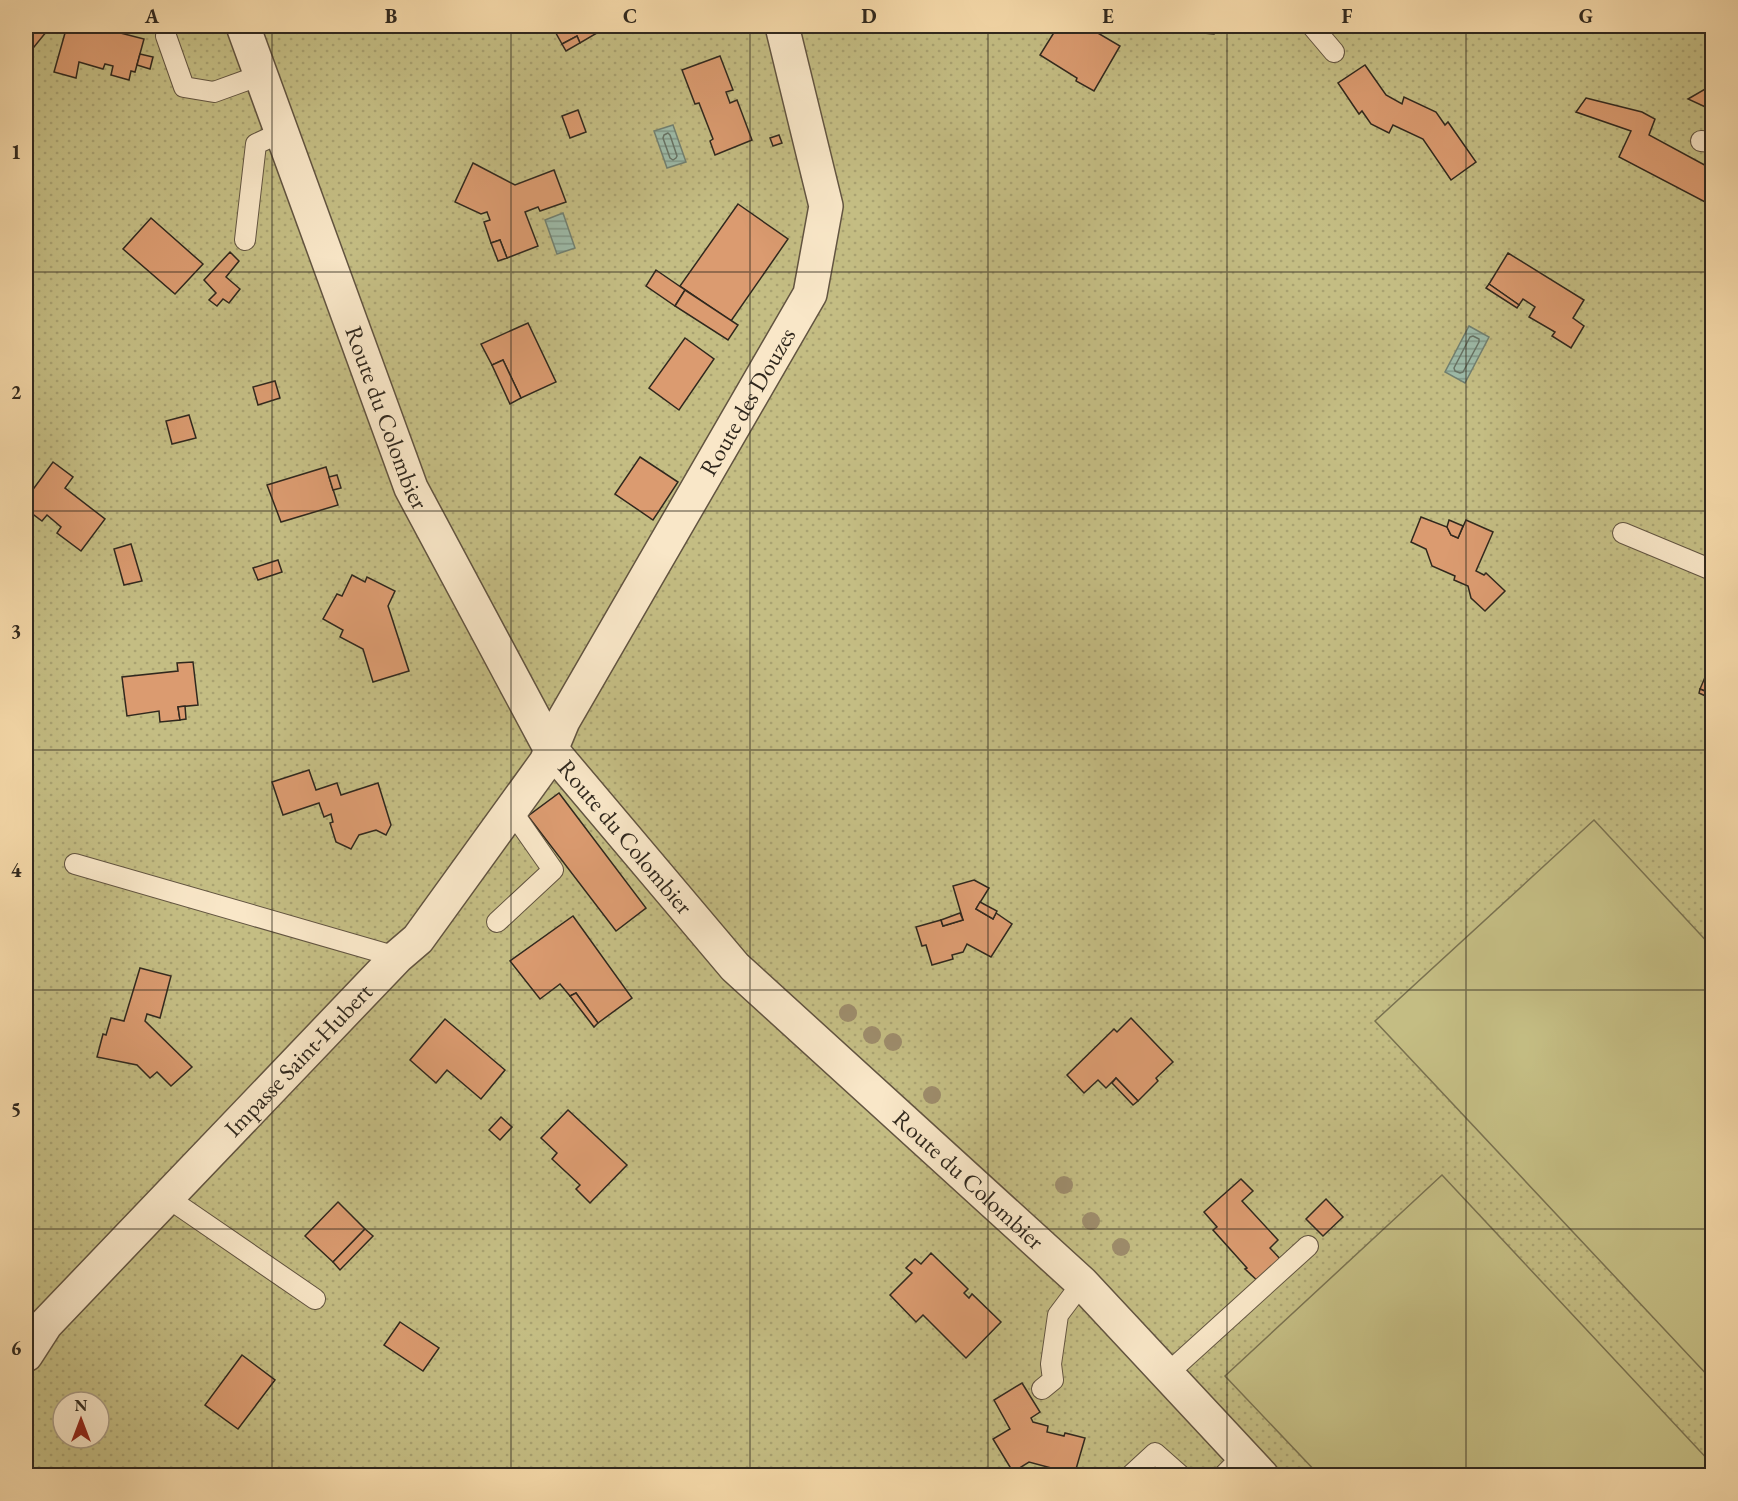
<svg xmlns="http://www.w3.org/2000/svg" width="1738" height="1501" viewBox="0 0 1738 1501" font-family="'EB Garamond',serif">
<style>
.grass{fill:url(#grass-dots);stroke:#7a7250;stroke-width:1.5;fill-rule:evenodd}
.park{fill:#c4bd83;stroke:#7a7250;stroke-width:1.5}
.water{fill:url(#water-rules);stroke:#718071;stroke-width:1.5}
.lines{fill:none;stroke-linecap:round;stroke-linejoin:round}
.shore{stroke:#667264;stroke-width:1.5}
.building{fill:#db9b70;stroke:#30281e;stroke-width:1.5}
.service-casing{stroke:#625441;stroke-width:22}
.minor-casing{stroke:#625441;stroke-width:36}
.tertiary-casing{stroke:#625441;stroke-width:36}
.service{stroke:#f9e7c8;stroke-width:20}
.minor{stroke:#f9e7c8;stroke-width:33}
.tertiary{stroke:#f9e7c8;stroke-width:33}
.tree{fill:#9d8c6b}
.grid{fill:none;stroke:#30281e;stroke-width:1.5;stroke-opacity:0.55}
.labels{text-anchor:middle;stroke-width:5;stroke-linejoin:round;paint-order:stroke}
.street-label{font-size:24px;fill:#30281e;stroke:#f9e7c8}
.neatline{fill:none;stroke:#30281e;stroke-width:2}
.grid-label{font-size:20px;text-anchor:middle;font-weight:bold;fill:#30281e}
</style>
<defs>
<pattern id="grass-dots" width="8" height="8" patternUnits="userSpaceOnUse" patternTransform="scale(1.5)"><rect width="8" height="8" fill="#c4bd83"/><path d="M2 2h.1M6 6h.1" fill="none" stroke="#a9a271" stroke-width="1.8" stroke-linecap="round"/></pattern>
<pattern id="water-rules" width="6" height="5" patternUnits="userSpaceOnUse" patternTransform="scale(1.5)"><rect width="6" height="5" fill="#9dbba9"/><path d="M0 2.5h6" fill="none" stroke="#809889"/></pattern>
</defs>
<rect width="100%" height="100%" fill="#f6daaa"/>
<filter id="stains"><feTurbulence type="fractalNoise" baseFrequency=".00333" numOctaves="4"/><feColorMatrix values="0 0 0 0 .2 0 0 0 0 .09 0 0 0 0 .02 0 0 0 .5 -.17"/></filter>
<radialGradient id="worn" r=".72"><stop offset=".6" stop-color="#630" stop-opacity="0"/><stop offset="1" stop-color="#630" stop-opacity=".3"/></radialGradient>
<path class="grass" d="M 26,26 L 1712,26 L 1712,1475 L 26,1475 ZM 63,1402 L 99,1402 L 99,1438 L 63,1438 Z"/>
<g class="park">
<path d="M 1594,820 L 1712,947 L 1712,1376 L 1710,1378 L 1375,1021 Z"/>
<path d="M 1442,1175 L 1712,1464 L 1712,1475 L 1319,1475 L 1225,1376 Z"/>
</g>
<g class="water">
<path d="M 673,125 L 686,162 L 667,168 L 654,131 Z"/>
<path d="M 563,213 L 575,248 L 557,254 L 545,220 Z"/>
<path d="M 1469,326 L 1489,337 L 1465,383 L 1445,372 Z"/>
</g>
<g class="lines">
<g class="shore">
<path d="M 668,133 L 670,135 L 677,156 L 676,158 L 673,160 L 670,158 L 663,138 L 664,135 Z"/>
<path d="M 1473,336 L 1479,339 L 1479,342 L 1463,372 L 1460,373 L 1455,371 L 1454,368 L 1470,337 Z"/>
</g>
</g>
<g class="building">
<path d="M 38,26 L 51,26 L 34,47 L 26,41 Z"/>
<path d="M 67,26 L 92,32 L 93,26 L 144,39 L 135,72 L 131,71 L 129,80 L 111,75 L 113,66 L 105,64 L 103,69 L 79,62 L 76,78 L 54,72 Z"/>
<path d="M 552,26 L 593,26 L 597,33 L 580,43 L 577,36 L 562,44 Z"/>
<path d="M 1058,26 L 1086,26 L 1120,46 L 1094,91 L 1076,81 L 1077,78 L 1040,55 Z"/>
<path d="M 1192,26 L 1215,26 L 1214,34 L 1192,32 Z"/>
<path d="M 577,36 L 580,43 L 566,51 L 562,44 Z"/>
<path d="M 140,54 L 153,57 L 150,69 L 137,65 Z"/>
<path d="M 720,56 L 733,90 L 726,92 L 730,103 L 737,100 L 752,140 L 715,155 L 710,141 L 713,139 L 699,103 L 695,104 L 682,70 Z"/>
<path d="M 1365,65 L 1386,95 L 1402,104 L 1404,97 L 1436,112 L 1445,125 L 1448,122 L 1476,162 L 1451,180 L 1423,139 L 1393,125 L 1389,133 L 1371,124 L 1362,111 L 1359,114 L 1338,83 Z"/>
<path d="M 1712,85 L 1712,110 L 1688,99 Z"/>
<path d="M 1586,98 L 1642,112 L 1655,119 L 1649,135 L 1712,169 L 1712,192 L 1707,203 L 1619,157 L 1631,131 L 1576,112 Z"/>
<path d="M 578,110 L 586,132 L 570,138 L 562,116 Z"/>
<path d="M 779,135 L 782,143 L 773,146 L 770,138 Z"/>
<path d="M 473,163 L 515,185 L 554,170 L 566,202 L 540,211 L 538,207 L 525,212 L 538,246 L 507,258 L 500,240 L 491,243 L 484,222 L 490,220 L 487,212 L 481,214 L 455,202 Z"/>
<path d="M 738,204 L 788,239 L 731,321 L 680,286 Z"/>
<path d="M 151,218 L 203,264 L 175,294 L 123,249 Z"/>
<path d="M 500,240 L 507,258 L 498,261 L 491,243 Z"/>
<path d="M 230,252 L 239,261 L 226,277 L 240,289 L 229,303 L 223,299 L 217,306 L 209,300 L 216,293 L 204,280 Z"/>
<path d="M 1508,253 L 1584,300 L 1573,318 L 1584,326 L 1571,348 L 1552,336 L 1555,332 L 1529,317 L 1535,307 L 1523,299 L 1519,305 L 1489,284 Z"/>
<path d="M 656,270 L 685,290 L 675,306 L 646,286 Z"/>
<path d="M 1489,284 L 1519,305 L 1517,308 L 1486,288 Z"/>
<path d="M 685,290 L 738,325 L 728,340 L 675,306 Z"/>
<path d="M 528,323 L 556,382 L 521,398 L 503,360 L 492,365 L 481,344 Z"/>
<path d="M 685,338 L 714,359 L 679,410 L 649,388 Z"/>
<path d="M 503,360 L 521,398 L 510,404 L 492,365 Z"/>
<path d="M 275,381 L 280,398 L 258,405 L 253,387 Z"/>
<path d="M 189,415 L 196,438 L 172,444 L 166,421 Z"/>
<path d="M 640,457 L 678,482 L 653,520 L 615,494 Z"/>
<path d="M 53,462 L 73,477 L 65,488 L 105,519 L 81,551 L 57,533 L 61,527 L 47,515 L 42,521 L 26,509 L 26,499 Z"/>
<path d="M 326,467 L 338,505 L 281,522 L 267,485 Z"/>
<path d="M 337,475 L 341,488 L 333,490 L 329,477 Z"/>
<path d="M 1421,517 L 1447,527 L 1451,535 L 1458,538 L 1466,520 L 1493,532 L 1476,571 L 1484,575 L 1486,573 L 1505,591 L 1485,611 L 1471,598 L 1468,586 L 1454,580 L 1455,576 L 1432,566 L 1426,549 L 1411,542 Z"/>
<path d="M 1449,520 L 1463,526 L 1458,538 L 1451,535 L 1447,527 Z"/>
<path d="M 131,544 L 142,581 L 124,585 L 114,549 Z"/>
<path d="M 278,560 L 282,572 L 258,580 L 253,568 Z"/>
<path d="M 352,575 L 365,582 L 367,577 L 395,591 L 388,606 L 409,671 L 373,682 L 363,649 L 340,637 L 343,630 L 323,619 L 337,594 L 342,596 Z"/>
<path d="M 1712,659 L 1712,678 L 1706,675 Z"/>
<path d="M 193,662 L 198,705 L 178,707 L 180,720 L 160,722 L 159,711 L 127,716 L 122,677 L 178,671 L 177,663 Z"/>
<path d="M 1706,675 L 1712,678 L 1712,694 L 1700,689 Z"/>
<path d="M 1700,689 L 1712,694 L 1712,699 L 1699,693 Z"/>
<path d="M 185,706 L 186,719 L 180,720 L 178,707 Z"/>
<path d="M 309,770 L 316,790 L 337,783 L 341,795 L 378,783 L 391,825 L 386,835 L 376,830 L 359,835 L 351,849 L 336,842 L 330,823 L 333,822 L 331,814 L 324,817 L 319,803 L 283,815 L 272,782 Z"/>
<path d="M 559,793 L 646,908 L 616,931 L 528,816 Z"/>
<path d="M 974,880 L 989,888 L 976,909 L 993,919 L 996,913 L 1012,924 L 991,957 L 967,944 L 963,952 L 952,955 L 953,959 L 932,965 L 926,945 L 922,946 L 916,927 L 941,920 L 943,926 L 963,920 L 953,886 Z"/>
<path d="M 980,902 L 997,911 L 993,919 L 976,909 Z"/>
<path d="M 960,913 L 963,920 L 943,926 L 941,920 Z"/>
<path d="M 573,916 L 632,998 L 598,1023 L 576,993 L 570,996 L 560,984 L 540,999 L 510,961 Z"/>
<path d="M 140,968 L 171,976 L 160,1018 L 147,1014 L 145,1021 L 192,1067 L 171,1086 L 157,1072 L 150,1078 L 137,1065 L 97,1057 L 103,1034 L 106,1035 L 111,1018 L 124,1021 Z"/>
<path d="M 576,993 L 598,1023 L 594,1027 L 570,996 Z"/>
<path d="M 1131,1018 L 1173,1062 L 1156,1078 L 1158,1081 L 1138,1101 L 1116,1078 L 1106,1088 L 1098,1080 L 1084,1093 L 1067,1075 L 1114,1029 L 1117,1032 Z"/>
<path d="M 445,1019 L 505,1070 L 481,1099 L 447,1070 L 436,1083 L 410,1060 Z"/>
<path d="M 1116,1078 L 1138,1101 L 1133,1105 L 1112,1083 Z"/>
<path d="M 568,1110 L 627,1165 L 590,1203 L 576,1189 L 580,1185 L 552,1159 L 557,1153 L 541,1138 Z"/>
<path d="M 501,1117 L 512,1127 L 500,1140 L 489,1130 Z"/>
<path d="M 1241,1179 L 1253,1191 L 1242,1201 L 1278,1240 L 1270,1248 L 1283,1262 L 1262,1285 L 1245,1269 L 1247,1268 L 1213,1230 L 1217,1227 L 1204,1212 Z"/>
<path d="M 1326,1199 L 1343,1217 L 1323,1236 L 1306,1219 Z"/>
<path d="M 338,1202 L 365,1229 L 333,1262 L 305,1236 Z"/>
<path d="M 365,1229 L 373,1236 L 340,1270 L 333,1262 Z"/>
<path d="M 931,1253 L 968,1289 L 964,1293 L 969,1298 L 972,1294 L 1001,1322 L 966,1358 L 923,1315 L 916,1322 L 890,1295 L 912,1273 L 906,1268 L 915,1259 L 921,1264 Z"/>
<path d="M 400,1322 L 439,1348 L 423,1371 L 384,1345 Z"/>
<path d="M 242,1355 L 275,1380 L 238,1429 L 205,1405 Z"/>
<path d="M 1022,1383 L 1040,1412 L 1031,1418 L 1033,1422 L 1048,1426 L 1047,1432 L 1064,1436 L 1065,1433 L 1085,1438 L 1074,1476 L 1062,1476 L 1053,1473 L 1055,1469 L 1029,1462 L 1013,1472 L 993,1439 L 1010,1429 L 994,1400 Z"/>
</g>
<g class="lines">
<defs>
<g id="service">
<path d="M 1312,26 L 1334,52"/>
<path d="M 166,36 L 184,87 L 214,92 L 261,75"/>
<path d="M 1701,141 L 1712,142"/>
<path d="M 245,240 L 256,144 L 282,132"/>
<path d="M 1623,533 L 1712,570"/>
<path d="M 75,864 L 397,957"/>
<path d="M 497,922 L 553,870 L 511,810"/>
<path d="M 168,1198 L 315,1299"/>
<path d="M 1167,1374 L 1308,1246"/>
<path d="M 1042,1389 L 1053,1380 L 1051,1364 L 1058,1315 L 1082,1283"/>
<path d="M 1130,1476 L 1155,1453 L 1181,1476"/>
<path d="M 1223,1476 L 1243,1456"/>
</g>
<g id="minor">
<path id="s1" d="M 26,1355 L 46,1324 L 397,957 L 418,939 L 546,762 L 563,721 L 810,294 L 826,206 L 782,26"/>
</g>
<g id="tertiary">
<path id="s2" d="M 243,26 L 411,488 L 550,748 L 735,967 L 1082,1283 L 1262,1476"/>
</g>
</defs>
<use href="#service" class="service-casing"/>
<use href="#minor" class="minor-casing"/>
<use href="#tertiary" class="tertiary-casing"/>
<use href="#service" class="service"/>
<use href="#minor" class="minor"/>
<use href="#tertiary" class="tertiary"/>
</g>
<g class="tree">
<circle cx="848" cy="1013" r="9"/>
<circle cx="872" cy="1035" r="9"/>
<circle cx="893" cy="1042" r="9"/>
<circle cx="932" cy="1095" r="9"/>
<circle cx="1064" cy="1185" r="9"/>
<circle cx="1091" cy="1221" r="9"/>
<circle cx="1121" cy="1247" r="9"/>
</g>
<path class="grid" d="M 272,26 L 272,1476M 511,26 L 511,1476M 750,26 L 750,1476M 988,26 L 988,1476M 1227,26 L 1227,1476M 1466,26 L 1466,1476M 26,272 L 1712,272M 26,511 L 1712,511M 26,750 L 1712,750M 26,990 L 1712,990M 26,1229 L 1712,1229"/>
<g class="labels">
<g class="street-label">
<text dy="8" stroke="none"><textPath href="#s1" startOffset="1204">Route des Douzes</textPath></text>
<text dy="8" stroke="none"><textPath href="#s2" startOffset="417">Route du Colombier</textPath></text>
<text dy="8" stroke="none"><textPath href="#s2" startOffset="903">Route du Colombier</textPath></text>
<text dy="8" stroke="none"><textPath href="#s1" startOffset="402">Impasse Saint-Hubert</textPath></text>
<text dy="8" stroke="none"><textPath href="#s2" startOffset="1389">Route du Colombier</textPath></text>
</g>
</g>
<rect width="1738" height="1501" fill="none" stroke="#f6daaa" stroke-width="66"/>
<g transform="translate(81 1420)"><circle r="28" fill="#f9e7c8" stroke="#a99b84" stroke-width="1.5"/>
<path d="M0-4.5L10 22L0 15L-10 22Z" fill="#8f2418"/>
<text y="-9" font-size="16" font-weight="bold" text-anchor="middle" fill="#30281e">N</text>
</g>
<rect x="33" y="33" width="1672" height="1435" class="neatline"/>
<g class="grid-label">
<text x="152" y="23">A</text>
<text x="391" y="23">B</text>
<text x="630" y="23">C</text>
<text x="869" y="23">D</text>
<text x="1108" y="23">E</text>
<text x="1347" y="23">F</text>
<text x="1586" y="23">G</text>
<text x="16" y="159">1</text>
<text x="16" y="399">2</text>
<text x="16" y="638">3</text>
<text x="16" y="877">4</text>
<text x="16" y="1116">5</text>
<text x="16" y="1355">6</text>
</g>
<rect width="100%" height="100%" filter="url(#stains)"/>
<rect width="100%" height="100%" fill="url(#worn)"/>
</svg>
